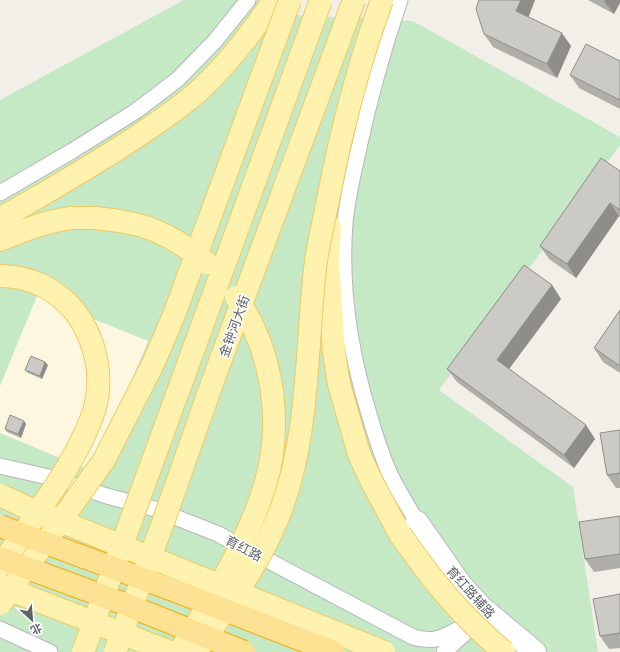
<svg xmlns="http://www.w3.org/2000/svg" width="620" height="652" viewBox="0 0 620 652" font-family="Lato,'Noto Sans SC',sans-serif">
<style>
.commercial{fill:#fef7e0}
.green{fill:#c5e8c5}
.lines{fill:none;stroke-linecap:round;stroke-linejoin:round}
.street-casing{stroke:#b5b8bc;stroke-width:17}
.secondary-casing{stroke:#b6babf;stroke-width:24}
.primary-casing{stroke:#f2c960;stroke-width:24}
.street{stroke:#fff;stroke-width:15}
.secondary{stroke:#fff;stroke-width:22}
.primary{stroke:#fff2af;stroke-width:22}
.primary-bridge-casing{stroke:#f2c960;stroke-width:24;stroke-linecap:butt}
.highway-bridge-casing{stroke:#f9ab00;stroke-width:24;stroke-linecap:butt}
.primary-bridge{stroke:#fff2af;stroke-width:22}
.highway-bridge{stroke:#fde293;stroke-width:22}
.wall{fill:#afaea9}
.shaded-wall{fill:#8f8d8a}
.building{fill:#cccac5;stroke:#8f8d8a}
.labels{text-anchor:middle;stroke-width:3;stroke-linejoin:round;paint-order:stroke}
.street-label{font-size:13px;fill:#5f6368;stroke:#fff}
</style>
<rect width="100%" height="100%" fill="#f1efe8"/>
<path class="commercial" d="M 37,296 L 148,341 L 94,472 L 0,433 L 0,386 Z"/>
<path class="green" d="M 184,0 L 264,0 L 274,14 L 413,21 L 620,137 L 620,145 L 439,390 L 573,487 L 598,652 L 0,652 L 0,433 L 94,472 L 148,341 L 37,296 L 0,386 L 0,100 Z"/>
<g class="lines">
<defs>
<g id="street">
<path d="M 400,0 C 383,50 369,100 358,152 C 353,175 347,199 345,223 C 340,288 350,352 369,414 C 375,434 381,455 390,474 C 398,491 408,506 417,522"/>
<path d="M 0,193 L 72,151 L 136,111 L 178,79 L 215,41 L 248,0"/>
<path d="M 0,466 L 53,478 L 107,496 L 155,509 L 218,534 L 413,637 C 446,647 451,625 481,623"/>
<path d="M 0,629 L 50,652"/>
<path d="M 444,652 L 464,634"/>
</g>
<path id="secondary" d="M 417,522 L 461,585 L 481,607 L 535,652"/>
<g id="primary">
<path d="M 0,219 C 50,190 100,162 148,129 C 167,116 186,103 203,87 C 230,61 253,31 274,0"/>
<path d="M 330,227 L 328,261 L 334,353 L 339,384 L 359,454 L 373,484 L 400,534"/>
<path d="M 0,240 C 23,230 47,221 72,218 C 79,218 87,218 94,218"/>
</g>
</defs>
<use href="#street" class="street-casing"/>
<use href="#secondary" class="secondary-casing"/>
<use href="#primary" class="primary-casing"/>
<use href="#street" class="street"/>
<use href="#secondary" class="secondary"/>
<use href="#primary" class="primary"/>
<defs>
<g id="primary-bridge">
<path d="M 94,218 C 104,219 115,220 125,222 C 157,227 183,243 207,263"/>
<path d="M 0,276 C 30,276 57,289 76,313 C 96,340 104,378 94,411 C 76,464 32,520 0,566"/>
<path d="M 0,495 L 28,508 L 384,652"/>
<path d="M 400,534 C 431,579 461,616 504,652"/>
<path d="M 0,586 L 170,652"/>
<path d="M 0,604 L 72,505 L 104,460 L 153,364 L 174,315 L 290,0"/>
<path d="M 83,652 L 321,0"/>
<path d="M 115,652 L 165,517 L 211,386 L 354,0"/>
<path d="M 179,652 C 211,601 248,543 265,485 C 280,437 276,378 255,331 C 250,319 243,308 236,297"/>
<path d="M 196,652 C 227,606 263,560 282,507 C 310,430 306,342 316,261 C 319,241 324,220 328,200 C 341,132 358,65 382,0"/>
</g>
<g id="highway-bridge">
<path d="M 0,526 L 173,590 L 333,652"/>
<path d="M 0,558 L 122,603 L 244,652"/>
</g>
</defs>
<use href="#primary-bridge" class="primary-bridge-casing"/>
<use href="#highway-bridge" class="highway-bridge-casing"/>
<use href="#primary-bridge" class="primary-bridge"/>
<use href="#highway-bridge" class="highway-bridge"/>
</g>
<g class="wall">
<path d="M 588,0 L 620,0 L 614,14 Z"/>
<path d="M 529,17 L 571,46 L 557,78 L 493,47 L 484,34 Z"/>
<path d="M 620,61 L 620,109 L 579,88 L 570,75 Z"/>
<path d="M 620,171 L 620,217 L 619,216 L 576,278 L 549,259 L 540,246 Z"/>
<path d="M 552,285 L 561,299 L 509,369 L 586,425 L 595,439 L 574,468 L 457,382 L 447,369 Z"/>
<path d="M 620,310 L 620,373 L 603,362 L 594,348 Z"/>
<path d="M 48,365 L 42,379 L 28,373 L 25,370 Z"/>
<path d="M 24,421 L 26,424 L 21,438 L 7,432 L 5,429 Z"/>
<path d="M 620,430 L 620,488 L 616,488 L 607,475 Z"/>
<path d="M 620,516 L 620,568 L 594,572 L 585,559 Z"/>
<path d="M 620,594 L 620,648 L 609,649 L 600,636 Z"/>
</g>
<g class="shaded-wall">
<path d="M 521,0 L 535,0 L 526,24 L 516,11 Z"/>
<path d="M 605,0 L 620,0 L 620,3 L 614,14 L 604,1 Z"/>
<path d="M 562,33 L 571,46 L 557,78 L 547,64 Z"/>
<path d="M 610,203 L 619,216 L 576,278 L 567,264 Z"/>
<path d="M 552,285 L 561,299 L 506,373 L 497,360 Z"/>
<path d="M 45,362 L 48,365 L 42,379 L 40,376 Z"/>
<path d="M 24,421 L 26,424 L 21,438 L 18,434 Z"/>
<path d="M 586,425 L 595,439 L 574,468 L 564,455 Z"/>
</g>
<g class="building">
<path d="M 479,0 L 521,0 L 516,11 L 562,33 L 547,64 L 484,34 L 476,9 Z"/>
<path d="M 586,44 L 620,61 L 620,100 L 570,75 Z"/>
<path d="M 601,158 L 620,171 L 620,210 L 610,203 L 567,264 L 540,246 Z"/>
<path d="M 524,265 L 552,285 L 497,360 L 586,425 L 564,455 L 447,369 Z"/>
<path d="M 620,310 L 620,366 L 594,348 Z"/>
<path d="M 31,356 L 45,362 L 40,376 L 25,370 Z"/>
<path d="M 10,415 L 24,421 L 18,434 L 5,429 Z"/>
<path d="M 620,430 L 620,473 L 607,475 L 600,433 Z"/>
<path d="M 620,516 L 620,554 L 585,559 L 579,522 Z"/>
<path d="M 620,594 L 620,633 L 600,636 L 593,599 Z"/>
</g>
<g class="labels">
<g class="street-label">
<text transform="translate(234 326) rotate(-70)" y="5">金钟河大街</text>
<text transform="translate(244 548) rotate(27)" y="5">育红路</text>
<text transform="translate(471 592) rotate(48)" y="5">育红路辅路</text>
</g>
</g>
<g transform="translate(32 620) rotate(154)" stroke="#ffffff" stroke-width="3" paint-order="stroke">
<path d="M0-3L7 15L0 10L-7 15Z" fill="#5f6368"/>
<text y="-6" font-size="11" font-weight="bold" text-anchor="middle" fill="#5f6368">北</text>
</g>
</svg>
